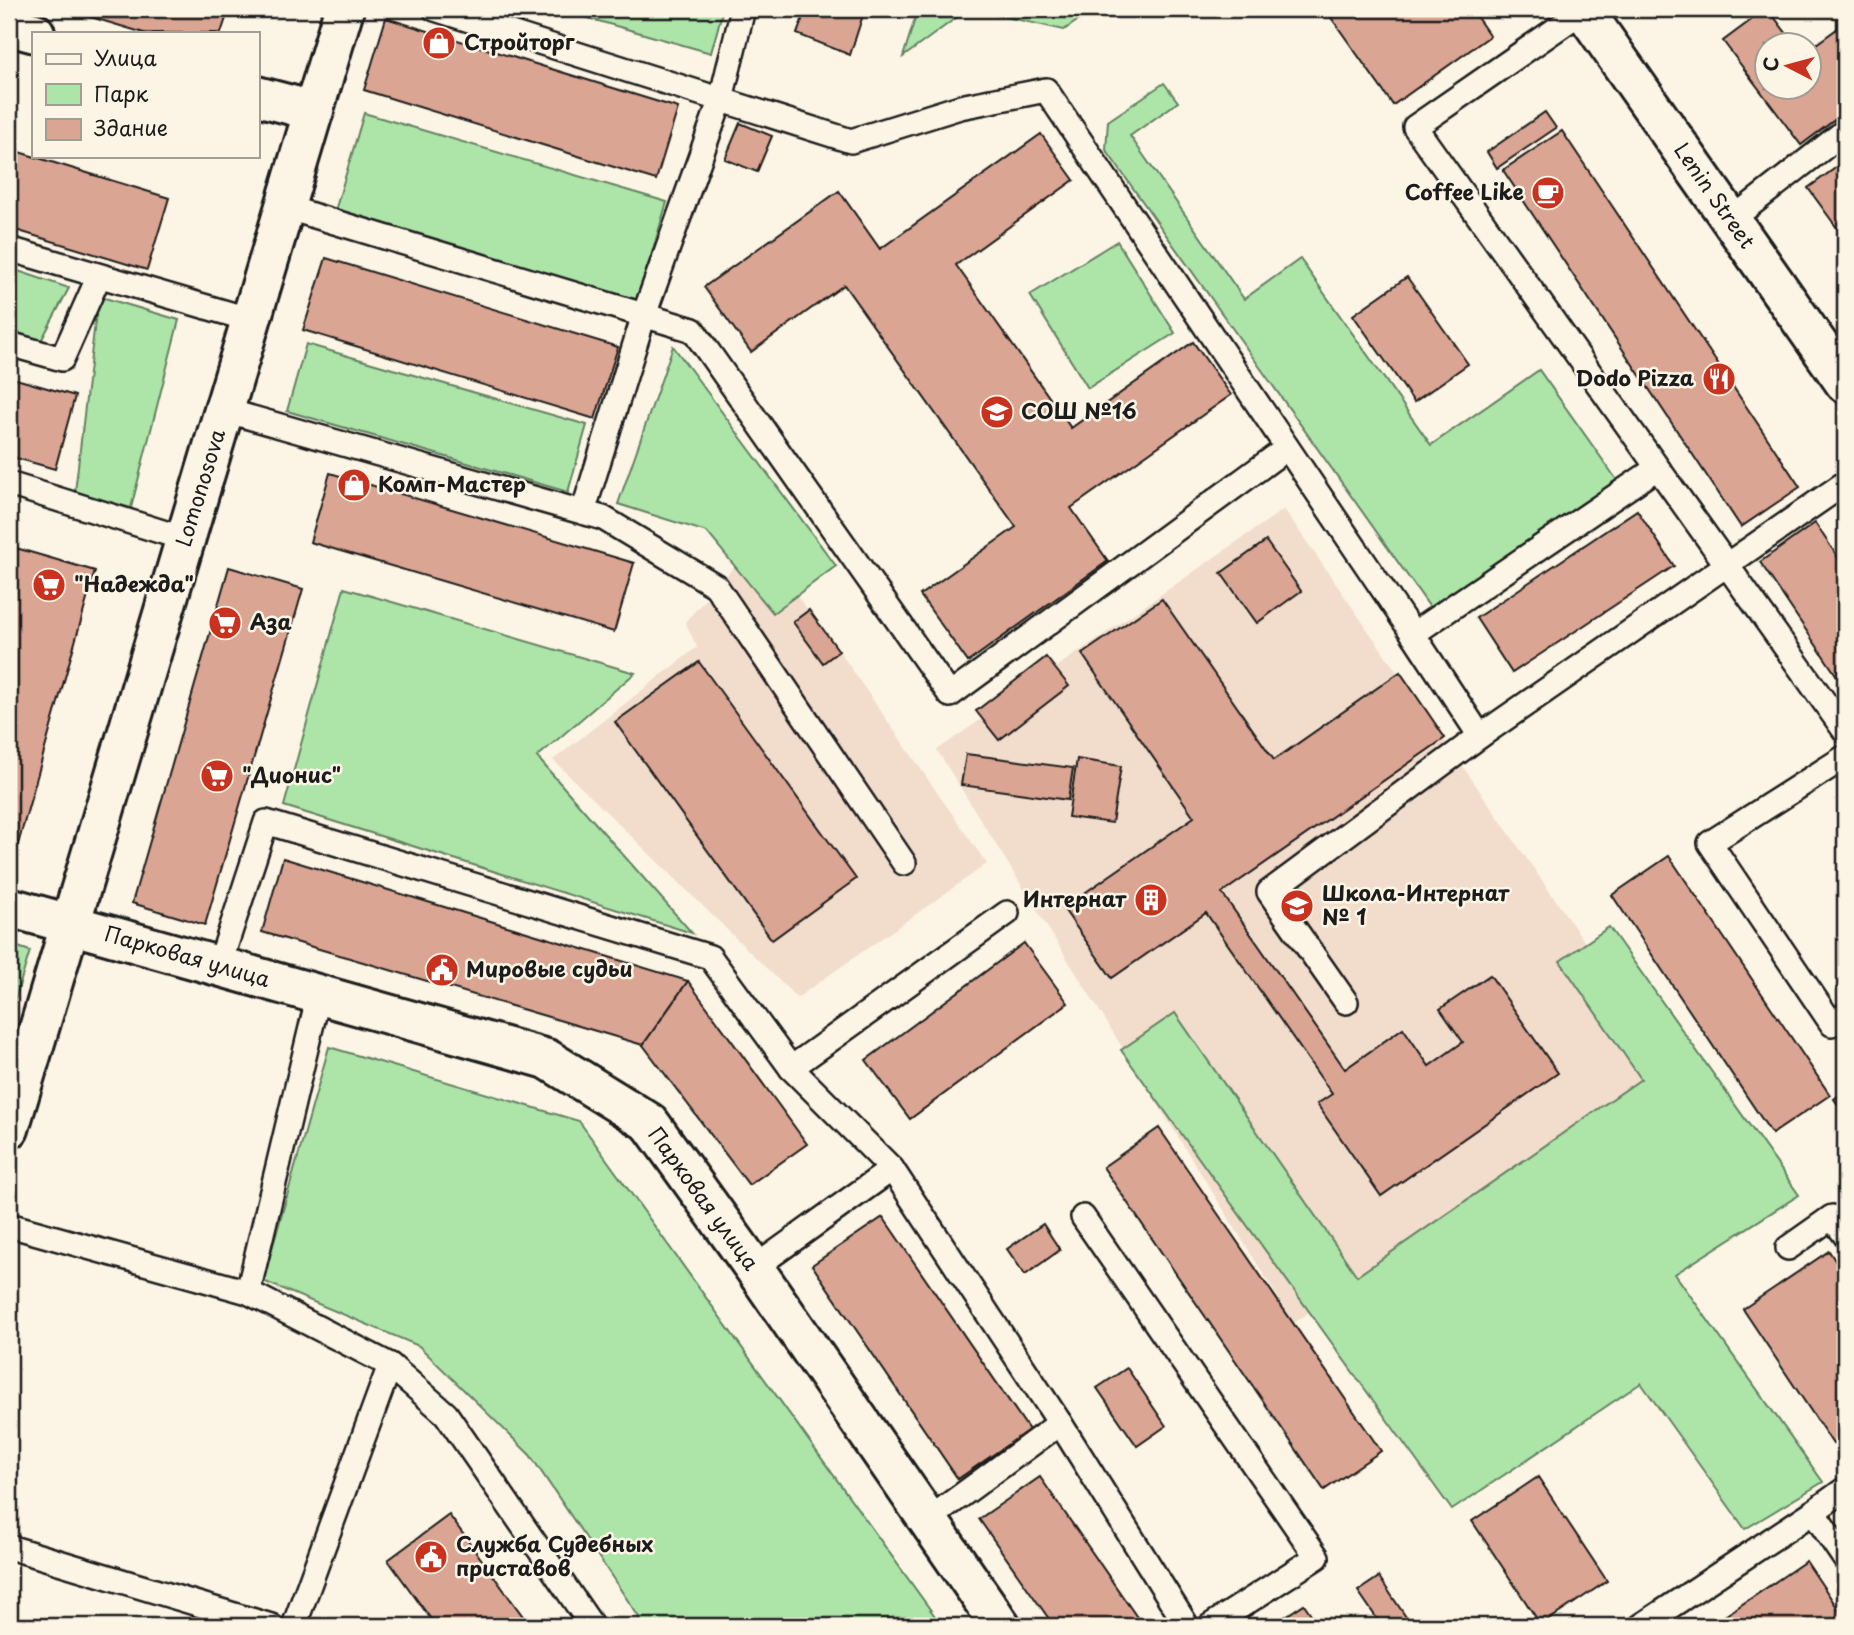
<svg xmlns="http://www.w3.org/2000/svg" width="1854" height="1635" viewBox="0 0 1854 1635" font-family="'Playpen Sans',sans-serif">
<style>
.built{fill:#f2ddcc}
.green{fill:#ade5a9;stroke:#648062;stroke-width:2}
.building{fill:#dba593;stroke:#1c1c1c;stroke-width:2}
.lines{fill:none;stroke-linecap:round;stroke-linejoin:round}
.lane-casing{stroke:#1c1c1c;stroke-width:28}
.street-casing{stroke:#1c1c1c;stroke-width:44}
.secondary-casing{stroke:#1c1c1c;stroke-width:44}
.lane{stroke:#fcf5e5;stroke-width:23}
.street{stroke:#fcf5e5;stroke-width:38}
.secondary{stroke:#fcf5e5;stroke-width:38}
.labels{text-anchor:middle;stroke-width:5;stroke-linejoin:round;paint-order:stroke}
.poi-label{font-size:21px;font-weight:bold;fill:#1c1c1c;stroke:#fcf5e5;text-anchor:start}
.street-label{font-size:21px;fill:#1c1c1c;stroke:#fcf5e5}
</style>
<rect width="100%" height="100%" fill="#fcf5e5"/>
<filter id="ink" filterUnits="userSpaceOnUse"><feTurbulence type="fractalNoise" baseFrequency=".0143" numOctaves="2"/><feDisplacementMap in="SourceGraphic" scale="14" xChannelSelector="R" yChannelSelector="G"/><feConvolveMatrix kernelMatrix="1 2 1 2 8 2 1 2 1" color-interpolation-filters="sRGB"/></filter>
<g filter="url(#ink)">
<g class="built">
<path d="M 1284,509 L 1668,1062 L 1294,1323 L 937,750 Z"/>
<path d="M 756,542 L 839,651 L 987,864 L 797,998 L 553,760 L 697,647 L 685,622 Z"/>
</g>
<g class="green">
<path d="M 556,9 L 723,9 L 711,53 Z"/>
<path d="M 918,9 L 968,9 L 903,57 Z"/>
<path d="M 970,9 L 1095,9 L 1064,30 Z"/>
<path d="M 1164,83 L 1178,102 L 1130,136 L 1244,299 L 1300,259 L 1431,445 L 1539,370 L 1619,483 L 1434,613 L 1106,150 L 1108,121 Z"/>
<path d="M 364,113 L 667,202 L 638,300 L 335,211 Z"/>
<path d="M 1117,241 L 1175,333 L 1088,388 L 1030,295 Z"/>
<path d="M 9,268 L 69,288 L 41,341 L 9,330 Z"/>
<path d="M 98,296 L 179,320 L 131,508 L 75,492 Z"/>
<path d="M 306,344 L 587,425 L 568,492 L 287,411 Z"/>
<path d="M 673,346 L 836,566 L 773,613 L 707,532 L 618,504 Z"/>
<path d="M 344,588 L 635,673 L 537,757 L 692,933 L 284,806 Z"/>
<path d="M 1609,927 L 1799,1195 L 1675,1274 L 1823,1482 L 1745,1529 L 1641,1383 L 1452,1510 L 1121,1050 L 1175,1013 L 1357,1276 L 1641,1079 L 1560,961 Z"/>
<path d="M 9,944 L 30,951 L 9,1019 Z"/>
<path d="M 329,1047 L 579,1121 L 942,1626 L 645,1626 L 530,1455 L 419,1346 L 263,1281 Z"/>
</g>
<g class="building">
<path d="M 64,9 L 229,9 L 221,33 L 144,33 Z"/>
<path d="M 806,9 L 865,9 L 850,55 L 797,34 Z"/>
<path d="M 1325,9 L 1471,9 L 1490,36 L 1393,105 Z"/>
<path d="M 1766,9 L 1768,9 L 1796,46 L 1766,46 L 1766,88 L 1808,88 L 1808,50 L 1845,23 L 1845,112 L 1801,145 L 1723,41 Z"/>
<path d="M 386,18 L 678,108 L 656,180 L 364,90 Z"/>
<path d="M 1545,112 L 1556,128 L 1497,168 L 1487,152 Z"/>
<path d="M 740,123 L 772,136 L 757,172 L 725,159 Z"/>
<path d="M 1562,131 L 1800,487 L 1741,527 L 1503,170 Z"/>
<path d="M 1041,134 L 1074,180 L 956,265 L 1071,428 L 1193,342 L 1231,395 L 1071,508 L 1108,561 L 968,662 L 920,595 L 1016,527 L 844,285 L 751,352 L 704,287 L 839,191 L 880,249 Z"/>
<path d="M 9,149 L 169,198 L 147,270 L 9,228 Z"/>
<path d="M 1845,161 L 1845,239 L 1808,188 Z"/>
<path d="M 326,258 L 618,347 L 595,419 L 303,330 Z"/>
<path d="M 1407,277 L 1468,364 L 1414,402 L 1353,315 Z"/>
<path d="M 9,377 L 75,396 L 55,469 L 9,456 Z"/>
<path d="M 330,473 L 634,563 L 614,632 L 310,542 Z"/>
<path d="M 1637,510 L 1674,566 L 1512,673 L 1476,618 Z"/>
<path d="M 1815,523 L 1845,568 L 1845,688 L 1760,562 Z"/>
<path d="M 1266,541 L 1301,591 L 1257,623 L 1221,573 Z"/>
<path d="M 16,548 L 95,571 L 15,855 L 9,853 L 9,575 Z"/>
<path d="M 229,567 L 303,589 L 205,925 L 132,903 Z"/>
<path d="M 1162,599 L 1274,760 L 1400,672 L 1445,738 L 1222,893 L 1345,1069 L 1403,1028 L 1429,1066 L 1463,1042 L 1440,1009 L 1490,975 L 1558,1073 L 1381,1196 L 1317,1104 L 1332,1094 L 1206,913 L 1112,978 L 1063,908 L 1194,817 L 1082,654 Z"/>
<path d="M 809,610 L 839,651 L 823,663 L 793,622 Z"/>
<path d="M 1046,657 L 1069,686 L 999,740 L 976,711 Z"/>
<path d="M 699,662 L 856,879 L 772,940 L 615,722 Z"/>
<path d="M 966,754 L 1073,768 L 1068,800 L 961,785 Z"/>
<path d="M 1077,759 L 1121,766 L 1112,823 L 1068,817 Z"/>
<path d="M 1669,856 L 1830,1095 L 1772,1134 L 1612,895 Z"/>
<path d="M 283,858 L 688,981 L 643,1045 L 262,932 Z"/>
<path d="M 1024,943 L 1068,1003 L 910,1119 L 866,1060 Z"/>
<path d="M 688,981 L 807,1144 L 749,1185 L 643,1045 Z"/>
<path d="M 1845,1091 L 1845,1115 L 1834,1099 Z"/>
<path d="M 1159,1128 L 1381,1451 L 1324,1490 L 1103,1167 Z"/>
<path d="M 883,1217 L 1029,1430 L 958,1479 L 812,1265 Z"/>
<path d="M 1043,1224 L 1060,1250 L 1025,1275 L 1007,1249 Z"/>
<path d="M 1829,1251 L 1845,1276 L 1845,1436 L 1833,1444 L 1743,1309 Z"/>
<path d="M 1127,1368 L 1166,1426 L 1137,1446 L 1097,1388 Z"/>
<path d="M 1040,1477 L 1143,1626 L 1054,1626 L 979,1519 Z"/>
<path d="M 1538,1477 L 1607,1581 L 1541,1625 L 1472,1521 Z"/>
<path d="M 449,1515 L 466,1538 L 530,1626 L 436,1626 L 388,1560 Z"/>
<path d="M 1806,1561 L 1845,1619 L 1845,1626 L 1710,1626 Z"/>
<path d="M 1379,1577 L 1412,1626 L 1382,1626 L 1358,1591 Z"/>
<path d="M 1304,1604 L 1319,1626 L 1271,1626 Z"/>
</g>
<g class="lines">
<defs>
<g id="lane">
<path d="M 435,9 L 851,141 L 960,107 L 1046,90 L 1413,634"/>
<path d="M 1584,10 L 1415,127 L 1845,731"/>
<path d="M 285,207 L 693,330 L 950,695 L 1287,448"/>
<path d="M 1731,220 L 1845,131"/>
<path d="M 9,249 L 251,320"/>
<path d="M 9,344 L 62,359 L 99,276"/>
<path d="M 224,410 L 603,518 L 716,586 L 904,863"/>
<path d="M 9,484 L 185,539"/>
<path d="M 583,512 L 644,315 L 721,99 L 743,9"/>
<path d="M 1480,736 L 1413,634 L 1657,468"/>
<path d="M 1845,757 L 1710,843 L 1832,1024 L 1845,1015"/>
<path d="M 219,966 L 266,822 L 710,957 L 791,1068 L 892,1169 L 754,1268"/>
<path d="M 1346,1002 L 1269,892 L 1480,736 L 1845,483"/>
<path d="M 791,1068 L 1007,913"/>
<path d="M 892,1169 L 1060,1423"/>
<path d="M 1083,1217 L 1317,1557 L 1210,1626"/>
<path d="M 9,1225 L 248,1292 L 390,1365 L 294,1626"/>
<path d="M 1788,1248 L 1832,1217 L 1845,1235"/>
<path d="M 248,1292 L 319,994"/>
<path d="M 390,1365 L 446,1414 L 592,1626"/>
<path d="M 1813,1512 L 1845,1489"/>
<path d="M 928,1520 L 1060,1423 L 1187,1626"/>
<path d="M 9,1547 L 271,1626"/>
<path d="M 1641,1626 L 1813,1512 L 1845,1559"/>
</g>
<g id="street">
<path d="M 9,26 L 35,33"/>
<path d="M 257,96 L 314,111"/>
</g>
<g id="secondary">
<path d="M 1583,9 L 1845,383"/>
<path d="M 9,907 L 547,1059 L 650,1123 L 754,1268 L 1001,1626"/>
<path d="M 9,1129 L 344,9"/>
</g>
</defs>
<use href="#lane" class="lane-casing"/>
<use href="#street" class="street-casing"/>
<use href="#secondary" class="secondary-casing"/>
<use href="#lane" class="lane"/>
<use href="#street" class="street"/>
<use href="#secondary" class="secondary"/>
</g>
</g>
<defs>
<symbol id="shop-disc" viewBox="-11 -11 22 22"><circle r="9.5" fill="#c8321e" stroke="#fcf5e5"/><path d="M-5-2.5h2.3a2.7 3.5 0 0 1 5.4 0H5L5.5 6h-11ZM-1.5-2.5h3a1.5 2.3 0 0 0-3 0Z" fill="#fff"/></symbol>
<symbol id="cafe-disc" viewBox="-11 -11 22 22"><circle r="9.5" fill="#c8321e" stroke="#fcf5e5"/><path d="M-5.5-4.5H6V0H3Q3 3.5 0 3.5H-2.5Q-5.5 3.5-5.5 0ZM3-3.2v2h1.7v-2ZM-6 4.5H4V6H-6Z" fill="#fff"/></symbol>
<symbol id="restaurant-disc" viewBox="-11 -11 22 22"><circle r="9.5" fill="#c8321e" stroke="#fcf5e5"/><path d="M-5-6h1v4h1v-4h1v4h1v-4h1v5L-1.5 .5V6h-2V.5L-5-1ZM5-6V6H3V1.5H1.5Q1.5-4 5-6Z" fill="#fff"/></symbol>
<symbol id="school-disc" viewBox="-11 -11 22 22"><circle r="9.5" fill="#c8321e" stroke="#fcf5e5"/><path d="M0-5L7-2L0 1L-7-2ZM-4 1L0 2.5L4 1V4Q0 6-4 4Z" fill="#fff"/></symbol>
<symbol id="supermarket-disc" viewBox="-11 -11 22 22"><circle r="9.5" fill="#c8321e" stroke="#fcf5e5"/><path d="M-6-5.5h2.5l.6 2H6L4.5 2H-2.5L-4.4-4H-6ZM-1.5 3.2a1.3 1.3 0 1 0 .1 0ZM3 3.2a1.3 1.3 0 1 0 .1 0Z" fill="#fff"/></symbol>
<symbol id="building-disc" viewBox="-11 -11 22 22"><circle r="9.5" fill="#c8321e" stroke="#fcf5e5"/><path d="M-4-6H4V6H1V3H-1V6H-4ZM-2.5-4.3h1.7v1.8h-1.7ZM.8-4.3h1.7v1.8H.8ZM-2.5-1h1.7V.8h-1.7ZM.8-1h1.7V.8H.8Z" fill="#fff"/></symbol>
<symbol id="civic-disc" viewBox="-11 -11 22 22"><circle r="9.5" fill="#c8321e" stroke="#fcf5e5"/><path d="M-.6-6.5H3V-4.5H.6V-3L4-1V1h2V6H-6V1h2V-1L-.6-3ZM-1.2 2.5V6h2.4V2.5Z" fill="#fff"/></symbol>
</defs>
<g fill-rule="evenodd">
<use href="#shop-disc" x="420" y="24" width="38" height="38"/>
<use href="#cafe-disc" x="1529" y="174" width="38" height="38"/>
<use href="#restaurant-disc" x="1700" y="360" width="38" height="38"/>
<use href="#school-disc" x="978" y="393" width="38" height="38"/>
<use href="#shop-disc" x="335" y="466" width="38" height="38"/>
<use href="#supermarket-disc" x="30" y="566" width="38" height="38"/>
<use href="#supermarket-disc" x="206" y="604" width="38" height="38"/>
<use href="#supermarket-disc" x="198" y="757" width="38" height="38"/>
<use href="#building-disc" x="1132" y="881" width="38" height="38"/>
<use href="#school-disc" x="1278" y="887" width="38" height="38"/>
<use href="#civic-disc" x="423" y="951" width="38" height="38"/>
<use href="#civic-disc" x="412" y="1538" width="38" height="38"/>
</g>
<g class="labels">
<g class="poi-label">
<text x="464" y="50">Стройторг</text>
<text x="1524" y="200" text-anchor="end">Coffee Like</text>
<text x="1694" y="386" text-anchor="end">Dodo Pizza</text>
<text x="1021" y="419">СОШ №16</text>
<text x="378" y="492">Комп-Мастер</text>
<text x="74" y="592">"Надежда"</text>
<text x="250" y="630">Аза</text>
<text x="242" y="783">"Дионис"</text>
<text x="1322" y="901">Школа-Интернат<tspan x="1322" dy="24">№ 1</tspan></text>
<text x="1126" y="907" text-anchor="end">Интернат</text>
<text x="466" y="977">Мировые судьи</text>
<text x="456" y="1552">Служба Судебных<tspan x="456" dy="24">приставов</tspan></text>
</g>
<g class="street-label">
<text transform="translate(1714 196) rotate(55)" y="7">Lenin Street</text>
<text transform="translate(201 488) rotate(-73)" y="7">Lomonosova</text>
<text transform="translate(187 957) rotate(16)" y="7">Парковая улица</text>
<text transform="translate(703 1199) rotate(54)" y="7">Парковая улица</text>
</g>
</g>
<rect width="1854" height="1635" fill="none" stroke="#fcf5e5" stroke-width="35"/>
<rect x="18" y="18" width="1819" height="1600" fill="none" stroke="#1c1c1c" stroke-width="2.5" filter="url(#ink)"/>
<rect x="32" y="32" width="228" height="126" fill="#fcf5e5" stroke="#a29e95" stroke-width="2"/>
<rect x="46" y="54" width="35" height="10" fill="#fcf5e5" stroke="#a29e95" stroke-width="2"/>
<text x="94" y="66" font-size="21" fill="#1c1c1c">Улица</text>
<rect x="46" y="84" width="35" height="21" fill="#ade5a9" stroke="#a29e95" stroke-width="2"/>
<text x="94" y="102" font-size="21" fill="#1c1c1c">Парк</text>
<rect x="46" y="119" width="35" height="21" fill="#dba593" stroke="#a29e95" stroke-width="2"/>
<text x="94" y="136" font-size="21" fill="#1c1c1c">Здание</text>
<g transform="translate(1788 66) rotate(276)"><circle r="33" fill="#fcf5e5" stroke="#a29e95" stroke-width="2"/>
<path d="M0-5L12 26L0 18L-12 26Z" fill="#c8321e"/>
<text y="-10" font-size="19" font-weight="bold" text-anchor="middle" fill="#1c1c1c">С</text>
</g>
</svg>
